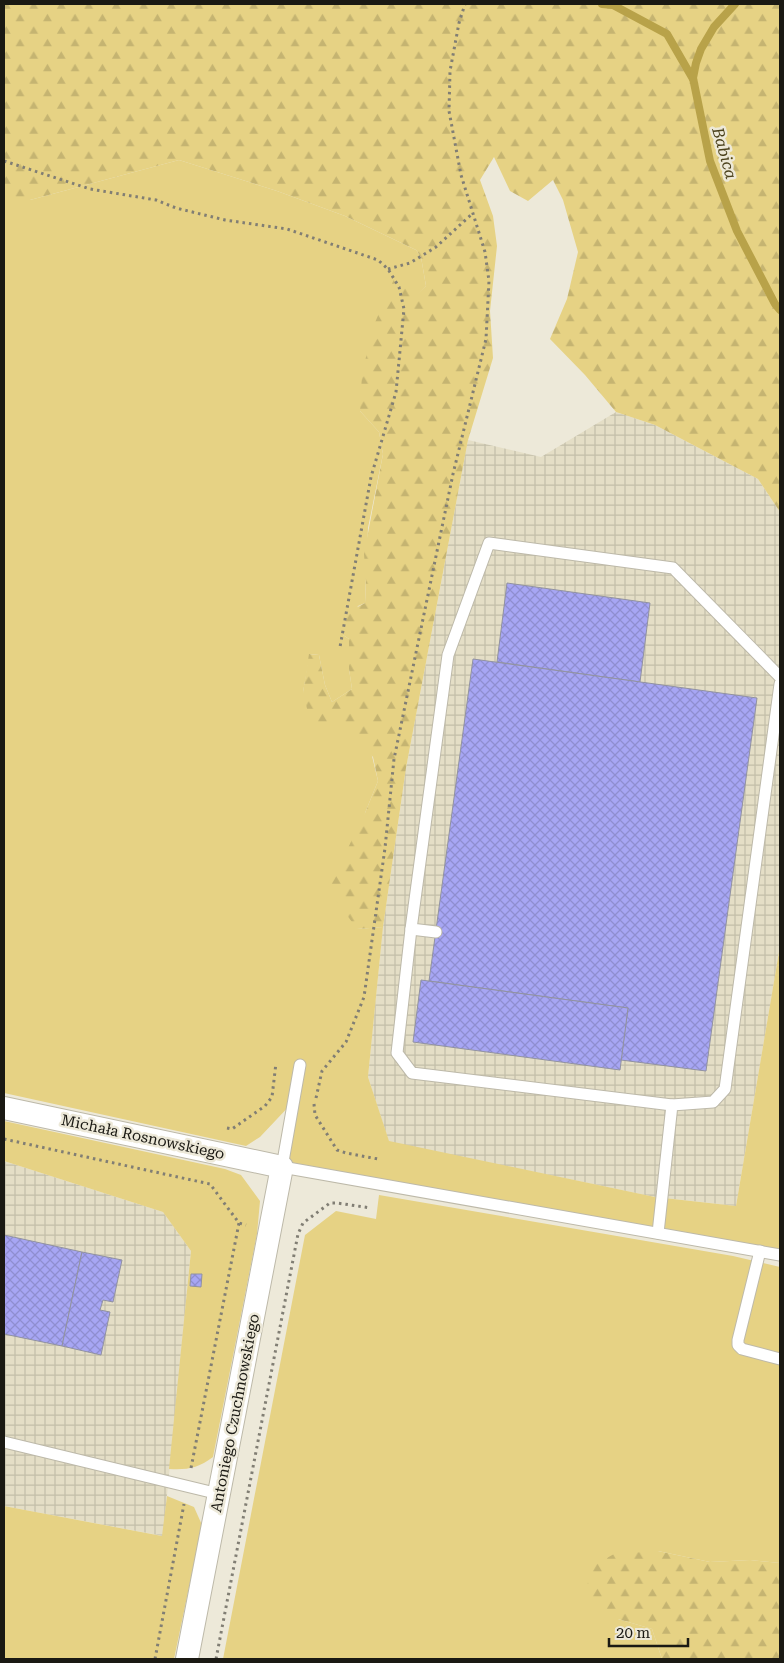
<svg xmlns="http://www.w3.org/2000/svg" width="784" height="1663" viewBox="0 0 784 1663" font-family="'Roboto Serif',serif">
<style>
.industrial{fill:url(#industrial-grid)}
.grass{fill:#e6d284}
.forest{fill:url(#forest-firs)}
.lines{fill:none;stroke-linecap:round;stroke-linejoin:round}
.stream{stroke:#b8a249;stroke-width:8}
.building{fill:url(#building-cross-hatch);stroke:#9192a1}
.lane-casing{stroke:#bdb9a9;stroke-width:13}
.street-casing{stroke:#bdb9a9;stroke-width:24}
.path{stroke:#817e74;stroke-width:3;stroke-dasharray:2.5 4;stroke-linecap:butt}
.lane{stroke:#fff;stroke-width:11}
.street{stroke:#fff;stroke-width:22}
.labels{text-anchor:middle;stroke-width:5;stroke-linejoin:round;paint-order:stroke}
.street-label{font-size:15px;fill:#1a1913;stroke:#ede9d9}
.water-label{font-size:16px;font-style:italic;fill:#4a401b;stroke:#ede9d9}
</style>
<defs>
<pattern id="industrial-grid" width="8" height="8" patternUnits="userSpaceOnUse" patternTransform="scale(1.25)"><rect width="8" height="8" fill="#e4dec6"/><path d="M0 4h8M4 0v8" fill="none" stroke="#c3bea9"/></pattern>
<pattern id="forest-firs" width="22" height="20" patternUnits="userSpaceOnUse" patternTransform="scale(1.25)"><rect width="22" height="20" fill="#e6d284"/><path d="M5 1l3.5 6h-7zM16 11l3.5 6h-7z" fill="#c5b471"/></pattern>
<pattern id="building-cross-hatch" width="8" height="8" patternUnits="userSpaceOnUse" patternTransform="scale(1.25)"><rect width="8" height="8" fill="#a7a6f4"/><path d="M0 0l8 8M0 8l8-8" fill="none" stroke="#8f8ed0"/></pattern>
</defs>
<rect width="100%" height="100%" fill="#ede9d9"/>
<g class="industrial">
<path d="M 616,412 L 655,425 L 758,479 L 780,512 L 780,946 L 736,1206 L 655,1197 L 389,1142 L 368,1077 L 383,927 L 406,768 L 468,440 L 541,457 Z"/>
<path d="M 4,1161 L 163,1212 L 191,1251 L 163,1536 L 4,1506 Z"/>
</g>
<g class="grass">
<path d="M 179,160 L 277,191 L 345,216 L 416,250 L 421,257 L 426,286 L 416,296 L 360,411 L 379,432 L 383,454 L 368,528 L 365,603 L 358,606 L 343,635 L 349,639 L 349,669 L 352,689 L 332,702 L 325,685 L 319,655 L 310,654 L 303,692 L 366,731 L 378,781 L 365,813 L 357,929 L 383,927 L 368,1077 L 389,1141 L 655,1197 L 736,1206 L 780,946 L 780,1255 L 282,1167 L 293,1102 L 260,1137 L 246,1146 L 4,1093 L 4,200 L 30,200 Z"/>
<path d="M 4,1121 L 225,1169 L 241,1175 L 260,1201 L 257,1234 L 213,1457 C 198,1468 188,1470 169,1469 L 191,1251 L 163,1212 L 4,1161 Z"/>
<path d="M 379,1195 L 733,1256 L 780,1267 L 780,1563 L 750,1560 L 710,1562 L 658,1551 L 618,1619 L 652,1629 L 662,1659 L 223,1659 L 305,1235 L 336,1211 L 376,1219 Z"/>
<path d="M 167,1496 L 194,1507 L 202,1525 L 174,1659 L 4,1659 L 4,1506 L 162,1536 Z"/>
</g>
<g class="forest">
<path d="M 4,4 L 780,4 L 780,512 L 758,479 L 655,425 L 616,412 L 585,375 L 550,339 L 567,299 L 578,252 L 563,200 L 553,180 L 528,201 L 510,191 L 494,157 L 480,180 L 493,216 L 497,246 L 490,311 L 493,358 L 468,440 L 406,768 L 383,927 L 357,929 L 328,889 L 365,813 L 378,781 L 373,757 L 343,727 L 310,721 L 303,692 L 309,654 L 319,655 L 325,685 L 332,702 L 352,689 L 349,669 L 349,639 L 343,635 L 333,620 L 365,603 L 366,581 L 364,554 L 383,454 L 379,432 L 360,411 L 362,374 L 373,327 L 395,277 L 408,278 L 416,295 L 426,286 L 421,257 L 416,250 L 345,216 L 277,191 L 179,160 L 30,200 L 4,200 Z"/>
<path d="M 658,1551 L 710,1562 L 750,1560 L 780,1563 L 780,1659 L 662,1659 L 652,1629 L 618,1619 L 585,1597 L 591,1567 L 614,1554 Z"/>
</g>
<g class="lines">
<g class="stream">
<path d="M 602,4 L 613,5 L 667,34 L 693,79"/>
<path d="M 735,4 L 714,27 L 701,49 L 696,63 L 693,78 L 710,161 L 737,231 L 775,304 L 780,310"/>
</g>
</g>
<g class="building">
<path d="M 507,583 L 650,603 L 640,682 L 497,662 Z"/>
<path d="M 473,659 L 757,698 L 706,1071 L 621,1060 L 628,1008 L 429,981 Z"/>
<path d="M 421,980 L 628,1008 L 620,1070 L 413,1042 Z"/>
<path d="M 4,1235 L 82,1252 L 62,1346 L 4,1334 Z"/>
<path d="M 82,1252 L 122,1260 L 113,1302 L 103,1300 L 100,1310 L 110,1312 L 101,1355 L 62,1346 Z"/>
<path d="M 191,1274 L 202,1274 L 201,1287 L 190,1286 Z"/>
</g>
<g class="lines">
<defs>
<g id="lane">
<path d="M 411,929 L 436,932"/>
<path d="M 300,1065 L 282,1167 L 780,1255"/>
<path d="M 672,1105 L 412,1073 L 397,1053 L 411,929 L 448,655 L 489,543 L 673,568 L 780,677"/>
<path d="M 658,1233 L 672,1105 L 713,1102 L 725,1089 L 780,684"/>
<path d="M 760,1251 L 738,1340 L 738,1345 L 742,1349 L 780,1359"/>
<path d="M 4,1442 L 219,1494"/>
</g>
<path id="street" d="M 4,1108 L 282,1167 L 187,1659"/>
</defs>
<use href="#lane" class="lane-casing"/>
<use href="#street" class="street-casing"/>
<g class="path">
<path d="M 4,161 L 90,189 L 156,200 L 176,208 L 225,220 L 287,229 L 378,260 L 388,269 L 399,287 L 404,309 L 396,392 L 371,477 L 340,647"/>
<path d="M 388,269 L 410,263 L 436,247 L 472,214"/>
<path d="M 316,1098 L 322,1071 L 346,1042 L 364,997 L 385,848 L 394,759 L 453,474 L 486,339 L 489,281 L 485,252 L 461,175 L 449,111 L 450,71 L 459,23 L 465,4"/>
<path d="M 314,1104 L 315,1115 L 337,1150 L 346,1153 L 378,1159"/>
<path d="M 227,1128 L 232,1129 L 265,1106 L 272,1097 L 276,1063"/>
<path d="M 4,1139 L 210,1184 L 239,1223 L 246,1225"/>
<path d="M 191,1468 L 239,1223"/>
<path d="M 155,1659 L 184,1504"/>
<path d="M 216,1659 L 298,1234 L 303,1223 L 330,1203 L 337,1203 L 371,1208"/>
</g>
<use href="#lane" class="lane"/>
<use href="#street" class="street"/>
</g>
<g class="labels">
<g class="street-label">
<text transform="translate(143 1137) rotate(12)" y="5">Michała Rosnowskiego</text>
<text transform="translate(235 1413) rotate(-79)" y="5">Antoniego Czuchnowskiego</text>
</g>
<g class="water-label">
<text transform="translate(725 153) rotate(74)" y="6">Babica</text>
</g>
</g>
<rect width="784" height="1663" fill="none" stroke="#1a1913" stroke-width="10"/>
<path d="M609 1638v8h79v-8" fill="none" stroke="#1a1913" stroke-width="2.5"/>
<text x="616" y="1638" font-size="15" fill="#1a1913" stroke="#ede9d9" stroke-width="4" paint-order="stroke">20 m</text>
</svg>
